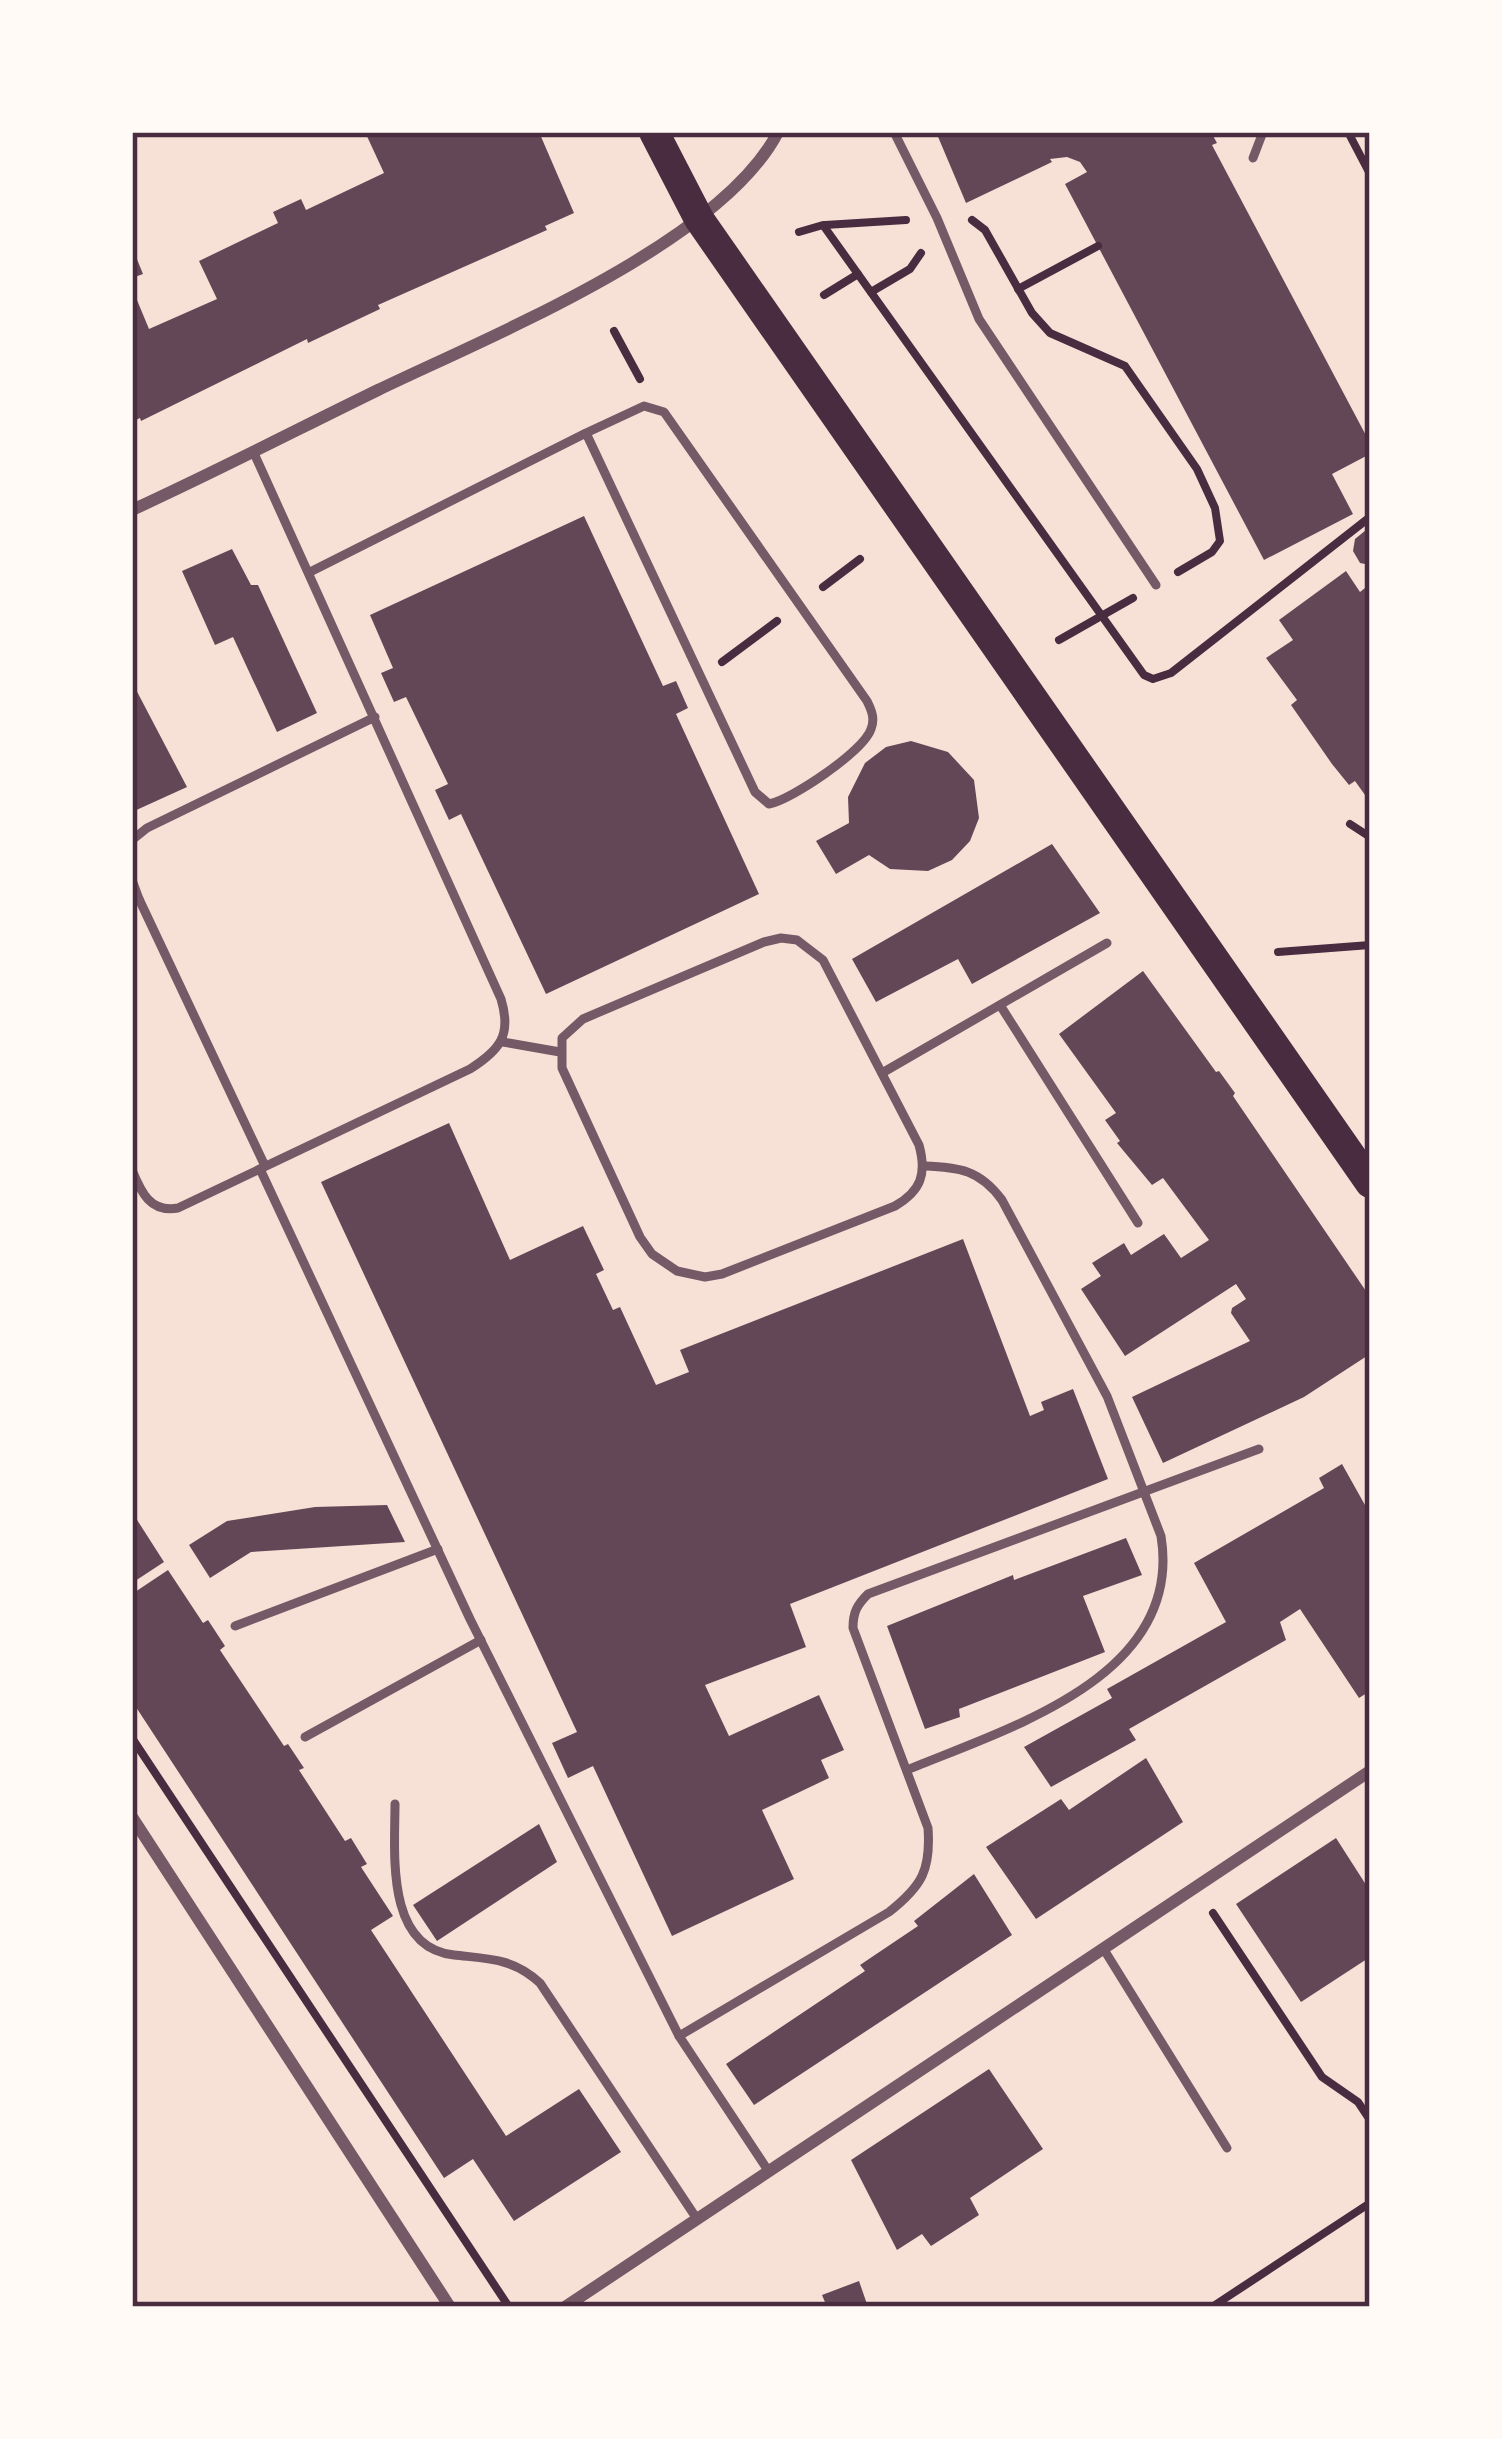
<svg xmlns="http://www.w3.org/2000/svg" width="1502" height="2439" viewBox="0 0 1502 2439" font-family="'Public Sans',sans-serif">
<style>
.building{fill:#644757}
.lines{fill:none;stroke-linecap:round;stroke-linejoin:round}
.path{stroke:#4a2c40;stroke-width:8}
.service{stroke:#755966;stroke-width:9}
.minor{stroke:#755966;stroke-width:12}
.primary{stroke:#4a2c40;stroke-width:30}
.neatline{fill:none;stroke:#4a2c40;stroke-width:4.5}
</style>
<rect width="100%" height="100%" fill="#f7e1d7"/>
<g class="building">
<path d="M 365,132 L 539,132 L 574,213 L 545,226 L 547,230 L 378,305 L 380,309 L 308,343 L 307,339 L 141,421 L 140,418 L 132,422 L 132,288 L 149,329 L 217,299 L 199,261 L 278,223 L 273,212 L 301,199 L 306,210 L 384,173 Z"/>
<path d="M 936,132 L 1211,132 L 1217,143 L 1212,145 L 1370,443 L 1370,454 L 1332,474 L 1353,514 L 1264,560 L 1065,184 L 1087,172 L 1080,162 L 1067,157 L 1050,159 L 1052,162 L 966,203 Z"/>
<path d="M 132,247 L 143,274 L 132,278 Z"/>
<path d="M 584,516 L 663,686 L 676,681 L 688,708 L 676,714 L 759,894 L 546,994 L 461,814 L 449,820 L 435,790 L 448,784 L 406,697 L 394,702 L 381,673 L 393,668 L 370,615 Z"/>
<path d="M 1366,530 L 1370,531 L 1370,565 L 1360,563 L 1353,551 L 1355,539 Z"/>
<path d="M 232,549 L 251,585 L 258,585 L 317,713 L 277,732 L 233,637 L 215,645 L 182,571 Z"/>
<path d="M 1346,571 L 1360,592 L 1370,584 L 1370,802 L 1355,781 L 1349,785 L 1332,764 L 1291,705 L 1297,700 L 1266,658 L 1293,640 L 1279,620 Z"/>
<path d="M 132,682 L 187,787 L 132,812 Z"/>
<path d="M 911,741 L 948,752 L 974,780 L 979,818 L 970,841 L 952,860 L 928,871 L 890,869 L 869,855 L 836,874 L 816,841 L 849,823 L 848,797 L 865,763 L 886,747 Z"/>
<path d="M 1052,844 L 1100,913 L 972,984 L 958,959 L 876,1002 L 852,959 Z"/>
<path d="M 1143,971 L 1216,1072 L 1219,1071 L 1235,1093 L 1233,1096 L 1370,1297 L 1370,1354 L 1304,1397 L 1163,1463 L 1132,1397 L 1250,1341 L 1231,1313 L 1232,1308 L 1246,1299 L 1236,1284 L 1125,1356 L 1081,1289 L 1101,1276 L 1092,1263 L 1124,1243 L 1131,1255 L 1164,1234 L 1181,1258 L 1209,1240 L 1163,1178 L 1152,1185 L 1117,1143 L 1120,1141 L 1105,1120 L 1116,1113 L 1059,1034 Z"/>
<path d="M 449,1123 L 510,1260 L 583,1226 L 604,1270 L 596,1274 L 613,1310 L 620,1307 L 656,1385 L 689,1372 L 680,1350 L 963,1239 L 1030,1416 L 1044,1410 L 1041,1402 L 1073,1389 L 1108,1479 L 790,1604 L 806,1647 L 705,1685 L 729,1736 L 819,1695 L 844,1750 L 821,1760 L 829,1778 L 762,1810 L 794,1879 L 672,1936 L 593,1766 L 568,1778 L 552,1743 L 577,1732 L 321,1182 Z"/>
<path d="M 1342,1464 L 1370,1514 L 1370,1691 L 1359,1698 L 1300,1609 L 1280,1622 L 1286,1640 L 1129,1729 L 1136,1740 L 1051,1787 L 1024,1747 L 1112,1698 L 1107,1689 L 1226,1622 L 1194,1563 L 1324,1488 L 1319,1478 Z"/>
<path d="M 387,1505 L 405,1542 L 251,1552 L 210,1578 L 189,1545 L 227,1521 L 315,1507 Z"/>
<path d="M 132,1512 L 164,1562 L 132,1583 Z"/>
<path d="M 1126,1538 L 1142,1575 L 1083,1596 L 1105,1652 L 959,1709 L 960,1717 L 925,1729 L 887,1626 L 1013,1575 L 1014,1580 Z"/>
<path d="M 168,1570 L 203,1623 L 208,1620 L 225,1646 L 220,1650 L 284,1746 L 288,1744 L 304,1768 L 299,1770 L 345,1841 L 351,1838 L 367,1864 L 361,1867 L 393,1916 L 371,1930 L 506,2136 L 579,2089 L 621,2152 L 514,2221 L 473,2159 L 444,2178 L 132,1701 L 132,1594 Z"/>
<path d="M 1146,1758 L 1183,1822 L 1036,1919 L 986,1847 L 1061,1799 L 1069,1810 Z"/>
<path d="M 539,1824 L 557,1862 L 437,1941 L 413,1905 Z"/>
<path d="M 1336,1838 L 1370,1891 L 1370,1957 L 1301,2002 L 1236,1904 Z"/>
<path d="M 974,1874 L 1012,1935 L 754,2105 L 726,2064 L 865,1971 L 860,1965 L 918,1926 L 914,1921 Z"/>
<path d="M 989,2069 L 1043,2149 L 970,2198 L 979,2215 L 931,2246 L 922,2234 L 897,2250 L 851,2160 Z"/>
<path d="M 859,2281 L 868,2307 L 827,2307 L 822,2295 Z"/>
</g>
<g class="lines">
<g class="path">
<path d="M 1348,132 L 1370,174"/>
<path d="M 972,220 L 985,230 L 1032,313 L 1050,333 L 1125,366 L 1197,469 L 1215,508 L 1220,541 L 1212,552 L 1178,572"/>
<path d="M 825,225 L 906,220"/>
<path d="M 799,232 L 823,225 L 1144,675 L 1153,679 L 1171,673 L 1370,517"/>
<path d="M 1018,289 L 1098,246"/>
<path d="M 871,292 L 910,269 L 921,253"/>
<path d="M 824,295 L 858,274"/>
<path d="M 614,331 L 640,379"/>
<path d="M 823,587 L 860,559"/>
<path d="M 1059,640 L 1133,598"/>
<path d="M 722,662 L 777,621"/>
<path d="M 1350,824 L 1370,837"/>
<path d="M 1278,952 L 1370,945"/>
<path d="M 132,1738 L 509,2307"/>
<path d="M 1213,1913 L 1322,2077 L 1358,2102 L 1370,2120"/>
<path d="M 1212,2307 L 1370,2203"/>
</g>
<g class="service">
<path d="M 894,132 L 937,218 L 979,319 L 1156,585"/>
<path d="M 1253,158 L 1263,132"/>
<path d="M 310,572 L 586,433 L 755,792 L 769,804 C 791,800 864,751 871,729 C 875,719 872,711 867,701 L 664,412 L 644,406 L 586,433"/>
<path d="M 132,840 L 147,828 L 375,717"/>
<path d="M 132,880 L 139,899 L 132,902"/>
<path d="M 139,899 L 265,1166"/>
<path d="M 781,938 L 797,940 L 823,960 L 919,1145 C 927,1174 921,1191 895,1206 L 722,1274 L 705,1277 L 677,1271 L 652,1254 L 640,1237 L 562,1068 L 562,1038 L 583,1019 L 764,942 Z"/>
<path d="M 1000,1005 L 1138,1223"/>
<path d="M 503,1042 L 560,1052"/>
<path d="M 882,1073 L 1107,943"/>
<path d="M 260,1169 L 470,1619 L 679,2036"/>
<path d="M 132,1170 C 141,1192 150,1213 178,1208 L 470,1069 C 500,1050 512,1035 501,999 L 253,451"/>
<path d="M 235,1626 L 438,1549"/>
<path d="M 305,1737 L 481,1640"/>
<path d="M 907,1770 C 1008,1728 1184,1677 1161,1536 L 1107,1396 L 1002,1200 C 980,1170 959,1167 924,1166"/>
<path d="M 395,1804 C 395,1852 385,1948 454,1955 C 489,1959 513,1958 540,1983 L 697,2219"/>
<path d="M 1103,1948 L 1227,2148"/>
<path d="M 769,2172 L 679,2036 L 889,1912 C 922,1886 931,1870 928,1828 L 853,1628 C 853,1612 857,1605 868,1594 L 1259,1449"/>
<path d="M 132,2302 L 136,2307"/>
</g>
<g class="minor">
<path d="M 132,510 C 215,472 296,430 378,390 C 490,336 721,243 778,132"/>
<path d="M 132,1817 L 450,2307"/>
<path d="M 565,2307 L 1370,1771"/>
</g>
<path class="primary" d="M 654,132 L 699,219 L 1370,1183"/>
</g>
<rect width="1502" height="2439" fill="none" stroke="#fffaf5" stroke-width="270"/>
<rect x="135" y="135" width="1232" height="2169" class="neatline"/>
</svg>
